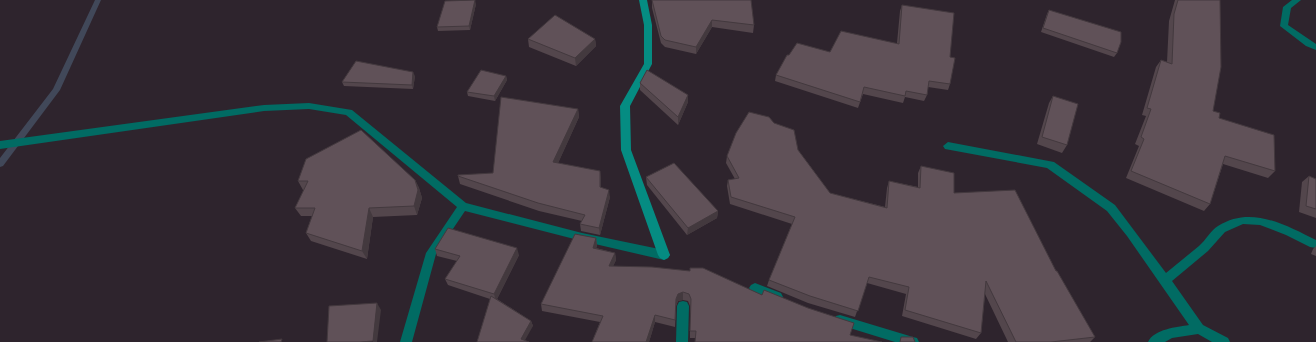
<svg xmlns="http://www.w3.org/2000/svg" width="1316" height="342" viewBox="0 0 1316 342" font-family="Lora,serif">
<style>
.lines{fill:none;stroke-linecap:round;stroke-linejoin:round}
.stream{fill:#414859;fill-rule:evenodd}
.street{fill:#016b63;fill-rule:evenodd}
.secondary{fill:#058c82;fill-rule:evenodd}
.wall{fill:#53464c}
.shaded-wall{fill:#43393e}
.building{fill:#605158;stroke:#43393e}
</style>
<rect width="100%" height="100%" fill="#2e242d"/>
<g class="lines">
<path class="stream" d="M 95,0 L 101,0 L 60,90 L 3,166 L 0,167 L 0,158 L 53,89 Z"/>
<g class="street">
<path d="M 1292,0 L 1301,0 L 1291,8 L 1288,25 L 1316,44 L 1316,50 L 1306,46 L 1280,26 L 1283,7 Z"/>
<path d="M 309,103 L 352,110 L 466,203 L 582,233 L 664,250 L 668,252 L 670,255 L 668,258 L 664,260 L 582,241 L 465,211 L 436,254 L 412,342 L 400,342 L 426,253 L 457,207 L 346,115 L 309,109 L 264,111 L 0,149 L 0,141 L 264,105 Z"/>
<path d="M 948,142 L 1054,162 L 1115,205 L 1166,273 C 1177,264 1188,255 1199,246 C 1206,240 1211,230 1218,226 C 1251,205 1285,225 1316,240 L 1316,248 L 1310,247 L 1286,235 L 1260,225 L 1243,224 L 1225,232 L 1208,251 L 1172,281 L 1203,325 L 1228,338 L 1230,342 L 1212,342 L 1198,334 L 1172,338 L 1165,342 L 1148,342 C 1154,329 1177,327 1189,325 L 1127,236 L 1107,211 L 1047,168 L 945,149 L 943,146 Z"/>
<path d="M 755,283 L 781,293 L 783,297 L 781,301 L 777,302 L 751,291 L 749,288 L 751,285 Z"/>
<path d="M 683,301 L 687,302 L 689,306 L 688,342 L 676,342 L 677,306 L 679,302 Z"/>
<path d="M 840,315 L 913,337 L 917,338 L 919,342 L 895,342 L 840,325 L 836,324 L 834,320 L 836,316 Z"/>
</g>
<path class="secondary" d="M 639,0 L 647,0 L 652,25 L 652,64 L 630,106 L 631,150 L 670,255 L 668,258 L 664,260 L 660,258 L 658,255 L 621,150 L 620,106 L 644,64 L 644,25 Z"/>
</g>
<g class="wall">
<path d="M 652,0 L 754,25 L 753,33 L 712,27 L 696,54 L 665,47 L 661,43 L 652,8 Z"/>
<path d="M 1175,0 L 1220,0 L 1213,111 L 1219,118 L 1275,171 L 1268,178 L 1223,164 L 1210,204 L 1204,211 L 1126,178 L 1139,146 L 1135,144 L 1146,116 L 1142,115 L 1156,67 L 1161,60 L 1167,62 L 1169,21 Z"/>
<path d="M 476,4 L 470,30 L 438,31 L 437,27 Z"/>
<path d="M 902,5 L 950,57 L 950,84 L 948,90 L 928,87 L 927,95 L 924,101 L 905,97 L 903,103 L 863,94 L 858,108 L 775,81 L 776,75 L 789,55 L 830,52 L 897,43 L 900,11 Z"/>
<path d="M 1049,10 L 1117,53 L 1114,57 L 1041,32 L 1047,14 Z"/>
<path d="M 528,39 L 595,39 L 596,46 L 576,66 L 529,47 Z"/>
<path d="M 415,76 L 413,89 L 344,86 L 342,82 Z"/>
<path d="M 506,76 L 507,80 L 495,101 L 468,96 L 467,92 Z"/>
<path d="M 640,83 L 688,102 L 678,125 L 640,90 Z"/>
<path d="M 1053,96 L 1067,145 L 1062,153 L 1037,144 L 1049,103 Z"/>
<path d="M 578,109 L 579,117 L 558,163 L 600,171 L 601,187 L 610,197 L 600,235 L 581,231 L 580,224 L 582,221 L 539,211 L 460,184 L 458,176 L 493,173 Z"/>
<path d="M 798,150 L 830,193 L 885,207 L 887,188 L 889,181 L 918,187 L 918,173 L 921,166 L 954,193 L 1056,271 L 1095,337 L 1090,342 L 1008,342 L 985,294 L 981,333 L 976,339 L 902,316 L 906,294 L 867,283 L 855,317 L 808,303 L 767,286 L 769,280 L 792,224 L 730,204 L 727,186 L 728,180 L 735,179 L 726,163 L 727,156 Z"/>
<path d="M 1309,176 L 1316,179 L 1316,218 L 1299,212 L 1302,182 Z"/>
<path d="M 646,177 L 718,211 L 717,218 L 687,235 L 647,185 Z"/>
<path d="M 415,180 L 419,188 L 422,198 L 417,215 L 373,217 L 367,259 L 311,241 L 306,233 L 312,216 L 301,216 L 295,208 L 304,190 L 303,190 L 298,181 Z"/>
<path d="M 596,238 L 597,246 L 596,248 L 615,253 L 616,260 L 613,266 L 762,295 L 808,308 L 695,338 L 690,338 L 690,306 L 688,301 L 683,300 L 678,301 L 676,306 L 675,327 L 655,322 L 649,342 L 592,342 L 600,322 L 542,311 L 541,304 Z"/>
<path d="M 1316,246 L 1316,256 L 1311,254 L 1313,249 Z"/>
<path d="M 435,249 L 519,255 L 497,299 L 531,321 L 533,326 L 477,342 L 490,299 L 448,285 L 445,279 L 457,261 L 437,256 Z"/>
</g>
<g class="shaded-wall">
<path d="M 475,0 L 476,4 L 470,30 L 469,26 Z"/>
<path d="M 712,20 L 712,27 L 696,54 L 696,47 Z"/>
<path d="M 595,39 L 596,46 L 576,66 L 575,58 Z"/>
<path d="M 413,72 L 415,76 L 413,89 L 412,85 Z"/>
<path d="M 506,76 L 507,80 L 495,101 L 494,96 Z"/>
<path d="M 688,95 L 688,102 L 678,125 L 678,117 Z"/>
<path d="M 578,109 L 579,117 L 555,170 L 553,162 Z"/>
<path d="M 600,171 L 601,178 L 601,194 L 600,187 Z"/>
<path d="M 415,180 L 419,188 L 422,198 L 417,215 L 414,206 Z"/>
<path d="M 609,190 L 610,197 L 600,235 L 599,228 Z"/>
<path d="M 369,208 L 373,217 L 367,259 L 362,251 Z"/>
<path d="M 718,211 L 717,218 L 687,235 L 688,228 Z"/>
<path d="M 596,238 L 597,246 L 594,255 L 593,248 Z"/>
<path d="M 517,248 L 519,255 L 496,301 L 494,294 Z"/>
<path d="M 615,253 L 616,260 L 610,273 L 609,266 Z"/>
<path d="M 683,292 L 683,300 L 678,301 L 676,306 L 676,299 L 678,294 Z"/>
<path d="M 377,303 L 381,310 L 377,342 L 373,342 L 373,341 Z"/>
<path d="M 655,315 L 655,322 L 649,342 L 646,342 Z"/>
<path d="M 531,321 L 533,326 L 524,342 L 521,339 Z"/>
</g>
<g class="building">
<path d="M 475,0 L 469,26 L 437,27 L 445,1 Z"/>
<path d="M 652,0 L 751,0 L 754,25 L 712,20 L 696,47 L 665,40 L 661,36 Z"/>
<path d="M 1178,0 L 1220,0 L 1221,67 L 1213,111 L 1220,113 L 1219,118 L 1274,135 L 1275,171 L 1225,156 L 1210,204 L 1131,171 L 1144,139 L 1141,137 L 1151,109 L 1147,108 L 1161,60 L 1172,64 L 1174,14 Z"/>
<path d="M 902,5 L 954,13 L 950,57 L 955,58 L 950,84 L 929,81 L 927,95 L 906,91 L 905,96 L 864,87 L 860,102 L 776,75 L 787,55 L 789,55 L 797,43 L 830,52 L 841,31 L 899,44 Z"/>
<path d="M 1049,10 L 1121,32 L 1121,42 L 1117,53 L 1043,28 Z"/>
<path d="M 555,15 L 595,39 L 575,58 L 528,39 Z"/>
<path d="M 356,61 L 413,72 L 412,85 L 342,82 Z"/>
<path d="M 481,70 L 506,76 L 494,96 L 467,92 Z"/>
<path d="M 647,70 L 688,95 L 678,117 L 640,83 Z"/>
<path d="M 1053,96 L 1078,104 L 1067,145 L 1042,137 Z"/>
<path d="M 501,97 L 578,109 L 553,162 L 600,171 L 600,187 L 609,190 L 599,228 L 580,224 L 585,215 L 538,203 L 458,176 L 458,175 L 493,173 Z"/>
<path d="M 749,112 L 769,117 L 774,123 L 794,130 L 798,150 L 830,193 L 887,208 L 889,181 L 920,188 L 921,166 L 954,173 L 954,193 L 1015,190 L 1056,271 L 1057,271 L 1095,337 L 1051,342 L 1016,342 L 986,281 L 981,333 L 905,310 L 909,287 L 869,277 L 858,311 L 810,296 L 769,280 L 795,217 L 731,197 L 728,180 L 739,178 L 727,156 L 736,133 Z"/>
<path d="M 361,130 L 415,180 L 418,190 L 414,206 L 369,208 L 362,251 L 306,233 L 315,208 L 295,208 L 308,181 L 298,181 L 306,159 Z"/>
<path d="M 674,163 L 718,211 L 688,228 L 646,177 Z"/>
<path d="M 1309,176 L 1316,179 L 1316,209 L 1306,206 Z"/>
<path d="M 448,228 L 517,248 L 494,294 L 445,279 L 460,256 L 435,249 Z"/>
<path d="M 575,234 L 596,238 L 593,248 L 615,253 L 609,266 L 652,267 L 690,271 L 690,268 L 703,268 L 762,295 L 764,290 L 808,308 L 854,323 L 850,335 L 882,342 L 695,342 L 696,331 L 690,331 L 691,299 L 689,294 L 683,292 L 678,294 L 676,299 L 675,320 L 655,315 L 646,342 L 592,342 L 603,316 L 541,304 Z"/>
<path d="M 491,296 L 531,321 L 521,339 L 529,342 L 477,342 Z"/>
<path d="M 377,303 L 373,341 L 360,342 L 327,342 L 329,306 Z"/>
<path d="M 901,337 L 913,337 L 915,342 L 900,342 Z"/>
<path d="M 282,339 L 281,342 L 259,342 Z"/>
</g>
</svg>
